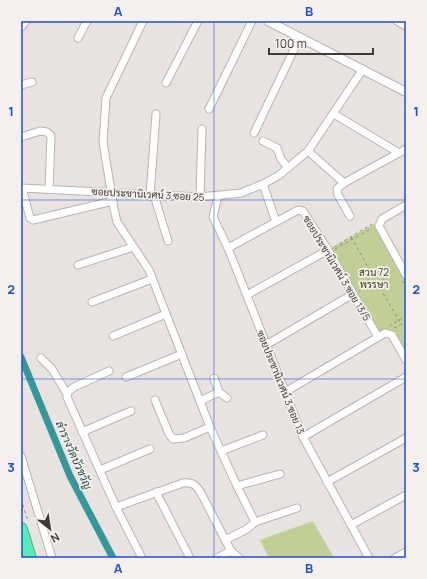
<svg xmlns="http://www.w3.org/2000/svg" width="427" height="579" viewBox="0 0 427 579" font-family="Manrope,Sarabun,sans-serif">
<style>
.green{fill:#c1cf96}
.lines{fill:none;stroke-linecap:round;stroke-linejoin:round}
.canal{stroke:#349798;stroke-width:7}
.minor-casing{stroke:#b9b4b1;stroke-width:9}
.tertiary-casing{stroke:#b9b4b1;stroke-width:10}
.motorway-casing{stroke:#4fad8d;stroke-width:14}
.path{stroke:#918d8b;stroke-width:1;stroke-dasharray:3 3;stroke-linecap:butt}
.minor{stroke:#fff;stroke-width:7}
.tertiary{stroke:#fff;stroke-width:8}
.motorway{stroke:#58ebba;stroke-width:12}
.grid{fill:none;stroke:#1d4ed8;stroke-width:1;stroke-opacity:0.55}
.labels{text-anchor:middle;stroke-width:3.5;stroke-linejoin:round;paint-order:stroke}
.street-label{font-size:10px;fill:#3d3b3a;stroke:#f5f0ed}
.park-label{font-size:10px;fill:#37400e;stroke:#f5f0ed}
.water-label{font-size:11px;font-style:italic;fill:#1b4748;stroke:#f5f0ed}
.neatline{fill:none;stroke:#1d4ed8;stroke-width:1.5}
.grid-label{font-size:13px;text-anchor:middle;font-weight:bold;fill:#1d4ed8}
</style>
<rect width="100%" height="100%" fill="#e8e3e0"/>
<g class="green">
<path d="M 374,224 L 406,279 L 406,359 L 390,331 L 377,338 L 328,250 Z"/>
<path d="M 313,521 L 334,558 L 269,558 L 260,540 Z"/>
</g>
<g class="lines">
<path class="canal" d="M 21,357 L 70,476 L 113,558"/>
<defs>
<g id="minor">
<path d="M 143,21 L 106,98 L 103,142 L 114,209 L 117,222 L 149,270 L 210,427 L 237,486 L 255,522 L 247,529 L 225,540"/>
<path d="M 397,21 L 406,26"/>
<path d="M 21,27 L 26,21"/>
<path d="M 78,38 L 87,21"/>
<path d="M 166,83 L 198,21"/>
<path d="M 21,85 L 32,82"/>
<path d="M 209,109 L 252,21"/>
<path d="M 334,114 L 399,153"/>
<path d="M 254,133 L 300,37"/>
<path d="M 21,137 L 40,131 L 47,132 L 51,136 L 49,189"/>
<path d="M 263,141 L 277,148 L 281,159 L 288,168"/>
<path d="M 308,151 L 344,183"/>
<path d="M 263,184 L 276,222"/>
<path d="M 21,188 L 200,197 L 241,193 L 263,184 L 278,176 L 308,151 L 363,69"/>
<path d="M 22,188 L 30,218 L 33,220 L 113,201"/>
<path d="M 154,195 L 168,241"/>
<path d="M 150,196 L 156,114"/>
<path d="M 218,196 L 213,217 L 228,248 L 303,437 L 369,558"/>
<path d="M 200,197 L 202,129"/>
<path d="M 406,205 L 382,219 L 379,226 L 406,275"/>
<path d="M 350,216 L 338,195 L 337,189 L 344,183 L 406,149"/>
<path d="M 228,248 L 298,210 L 303,211 L 328,250 L 378,337"/>
<path d="M 78,265 L 133,247"/>
<path d="M 247,295 L 328,250"/>
<path d="M 92,302 L 152,279"/>
<path d="M 113,336 L 166,314"/>
<path d="M 266,345 L 353,294"/>
<path d="M 41,358 L 52,369 L 67,394"/>
<path d="M 109,371 L 74,387 L 68,392 L 67,397 L 116,507 L 142,558"/>
<path d="M 126,377 L 182,354"/>
<path d="M 214,378 L 219,392 L 227,398"/>
<path d="M 285,392 L 385,333 L 392,335 L 406,360"/>
<path d="M 155,400 L 169,434 L 173,439 L 184,438 L 210,427"/>
<path d="M 200,401 L 219,392"/>
<path d="M 82,432 L 131,411"/>
<path d="M 303,437 L 406,377"/>
<path d="M 221,451 L 263,435"/>
<path d="M 21,456 L 52,558"/>
<path d="M 100,470 L 150,449"/>
<path d="M 327,482 L 406,438"/>
<path d="M 237,486 L 280,474"/>
<path d="M 156,492 L 190,558"/>
<path d="M 116,507 L 183,483 C 194,482 197,486 202,495 L 231,551 L 239,558"/>
<path d="M 255,522 L 297,508"/>
<path d="M 351,525 L 406,495"/>
<path d="M 217,558 L 231,551"/>
<path d="M 395,558 L 406,552"/>
</g>
<path id="tertiary" d="M 268,21 L 406,92"/>
<path id="motorway" d="M 21,529 L 30,558"/>
</defs>
<use href="#minor" class="minor-casing"/>
<use href="#tertiary" class="tertiary-casing"/>
<use href="#motorway" class="motorway-casing"/>
<g class="path">
<path d="M 351,237 L 372,274"/>
<path d="M 334,247 L 372,224"/>
<path d="M 335,249 L 372,228"/>
<circle cx="376" cy="281" r="8"/>
<path d="M 383,277 L 394,270"/>
<path d="M 402,281 L 406,287"/>
<path d="M 380,288 L 401,324"/>
<path d="M 359,291 L 368,285"/>
<path d="M 389,326 L 406,316"/>
<path d="M 394,328 L 406,322"/>
<path d="M 21,499 L 28,521"/>
</g>
<use href="#minor" class="minor"/>
<use href="#tertiary" class="tertiary"/>
<use href="#motorway" class="motorway"/>
</g>
<path class="grid" d="M 214,21 L 214,558M 21,200 L 406,200M 21,379 L 406,379"/>
<g class="labels">
<g class="street-label">
<text transform="translate(148 194) rotate(3)" y="4">ซอยประชานิเวศน์ 3 ซอย 25</text>
<text transform="translate(337 268) rotate(59)" y="4">ซอยประชานิเวศน์ 3 ซอย 13/5</text>
<text transform="translate(281 382) rotate(68)" y="4">ซอยประชานิเวศน์ 3 ซอย 13</text>
</g>
<g class="park-label">
<text x="374" y="276">สวน 72<tspan x="374" dy="12">พรรษา</tspan></text>
</g>
<g class="water-label">
<text transform="translate(74 455) rotate(66)" y="4">ลำรางวัดบัวขวัญ</text>
</g>
</g>
<rect width="427" height="579" fill="none" stroke="#f5f0ed" stroke-width="44"/>
<g transform="translate(50 529) rotate(150)" stroke="#f5f0ed" stroke-width="3" paint-order="stroke">
<path d="M0-3L7 15L0 10L-7 15Z" fill="#3d3b3a"/>
<text y="-6" font-size="11" font-weight="bold" text-anchor="middle" fill="#3d3b3a">N</text>
</g>
<path d="M269 48v6h104v-6" fill="none" stroke="#3d3b3a" stroke-width="2"/>
<text x="275" y="48" font-size="12" fill="#3d3b3a" stroke="#f5f0ed" stroke-width="3" paint-order="stroke">100 m</text>
<rect x="22" y="22" width="383" height="535" class="neatline"/>
<g class="grid-label">
<text x="118" y="16">A</text>
<text x="309" y="16">B</text>
<text x="11" y="116">1</text>
<text x="416" y="116">1</text>
<text x="11" y="294">2</text>
<text x="416" y="294">2</text>
<text x="11" y="472">3</text>
<text x="416" y="472">3</text>
<text x="118" y="573">A</text>
<text x="309" y="573">B</text>
</g>
</svg>
